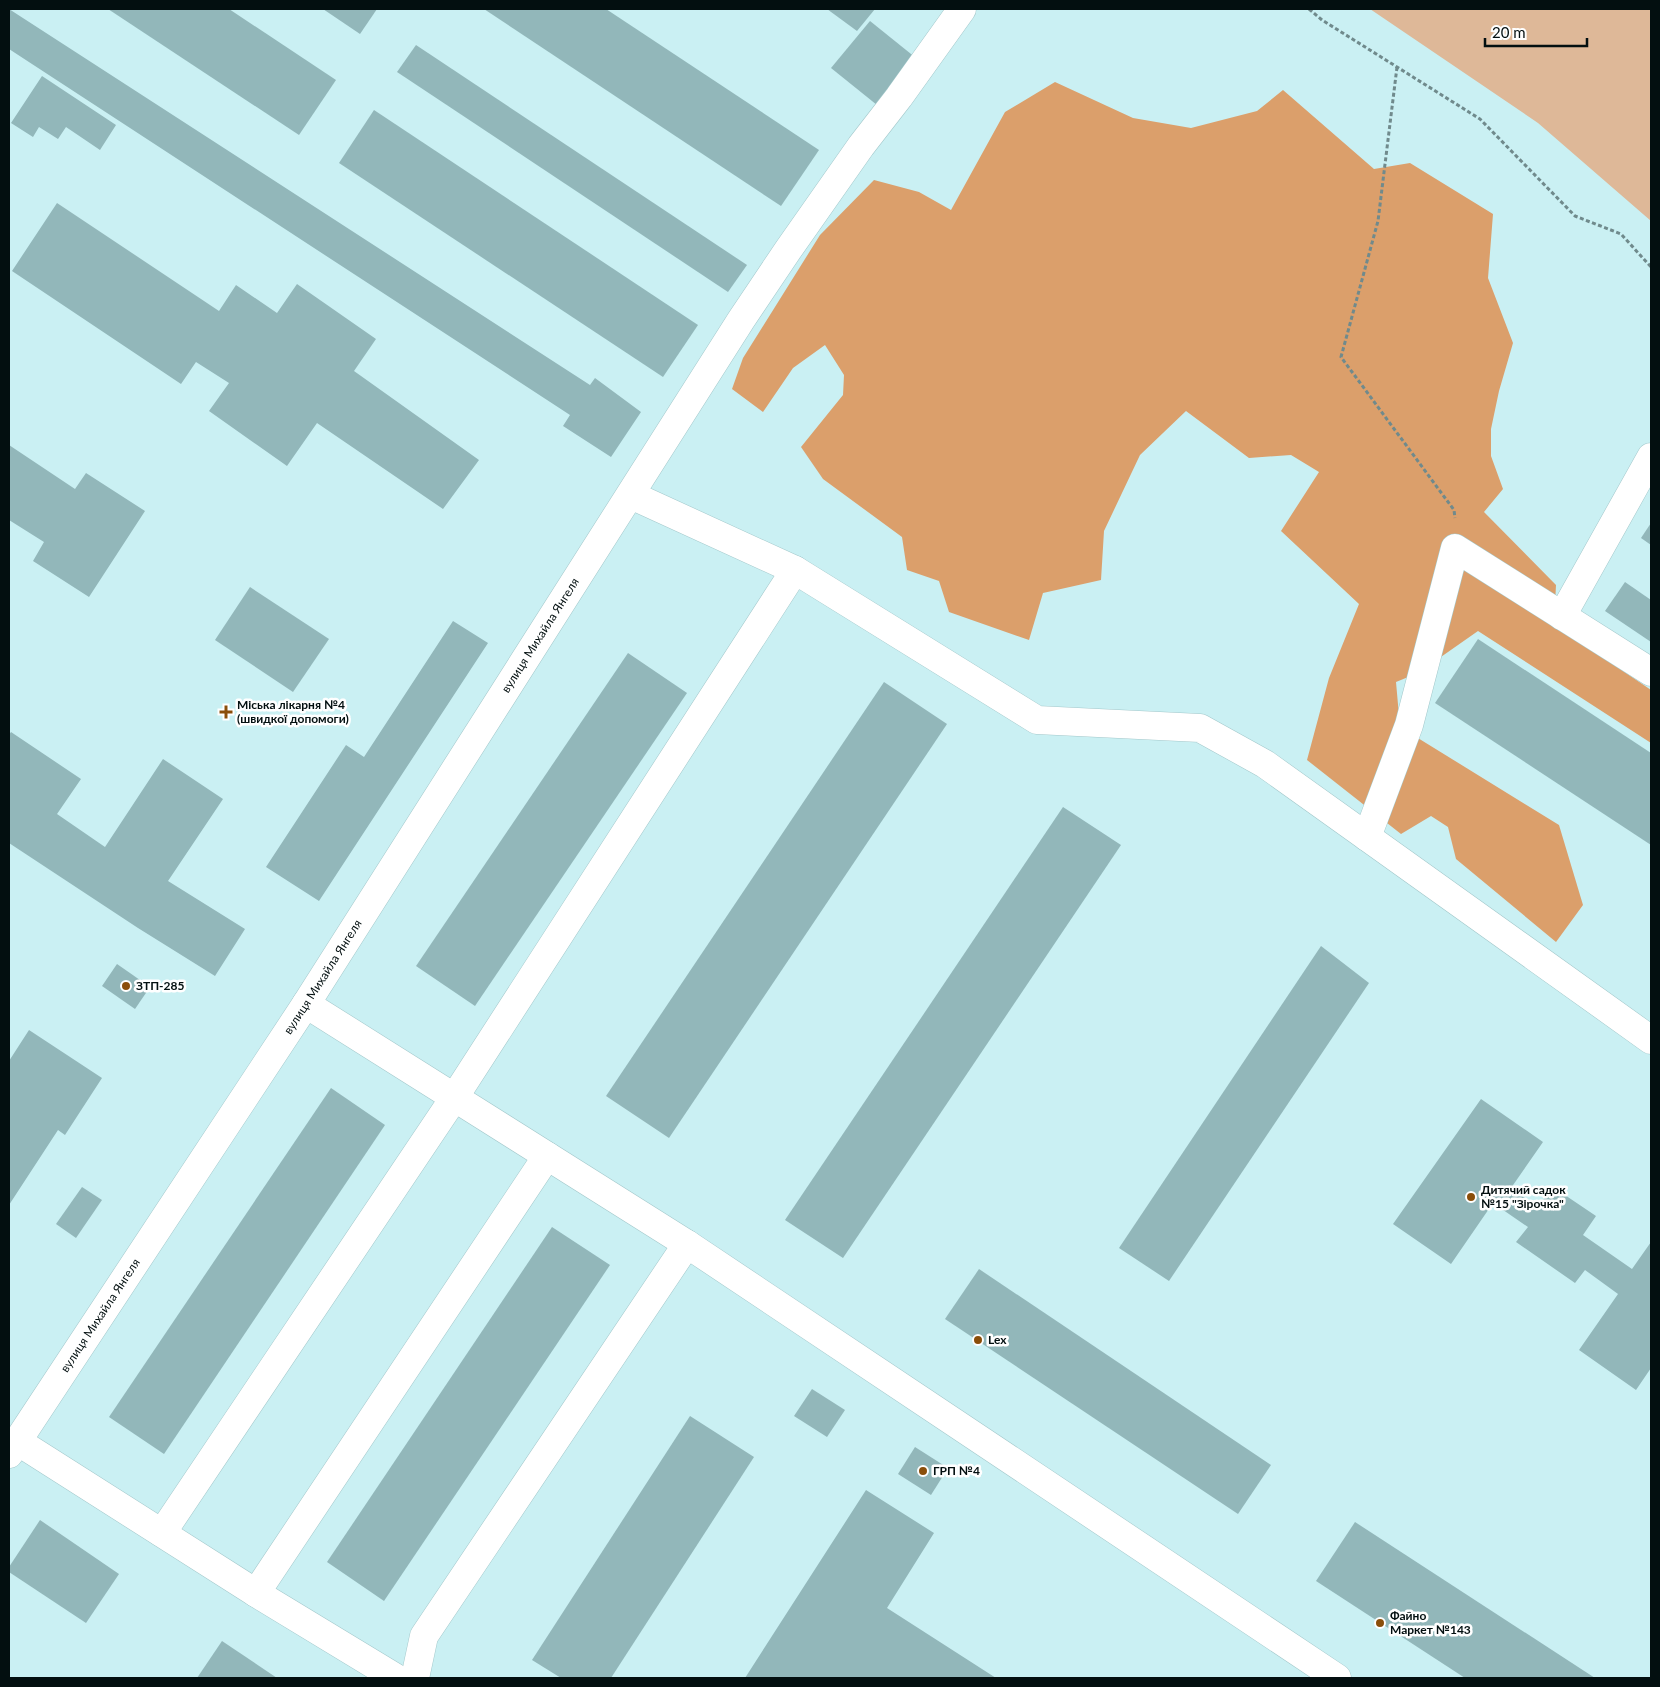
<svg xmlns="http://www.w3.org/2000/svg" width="1660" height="1687" viewBox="0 0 1660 1687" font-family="Lato,sans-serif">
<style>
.green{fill:#deb898}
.forest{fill:#db9f6b}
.building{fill:#92b7ba}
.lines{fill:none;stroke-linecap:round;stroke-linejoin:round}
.minor-casing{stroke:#a3c8cb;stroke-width:29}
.path{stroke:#708a8c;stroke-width:3;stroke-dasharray:4 2.5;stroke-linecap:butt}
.minor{stroke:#fff;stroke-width:28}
.poi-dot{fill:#8a4e0a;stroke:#fff;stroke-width:2}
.labels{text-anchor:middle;stroke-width:5;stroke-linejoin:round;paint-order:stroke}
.street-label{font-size:12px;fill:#030f10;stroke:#fff}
.poi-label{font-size:12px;font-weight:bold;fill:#030f10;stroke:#fff;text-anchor:start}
</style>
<rect width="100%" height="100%" fill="#caf0f3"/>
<path class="green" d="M 1370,9 L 1651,9 L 1651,221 L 1538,123 Z"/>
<path class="forest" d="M 1055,82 L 1133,118 L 1191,128 L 1257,111 L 1283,90 L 1374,169 L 1410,163 L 1493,214 L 1488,278 L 1513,343 L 1499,391 L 1491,429 L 1491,456 L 1503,489 L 1484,512 L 1556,585 L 1554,624 L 1651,690 L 1651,743 L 1478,631 L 1418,673 L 1396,682 L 1400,727 L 1559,825 L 1583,905 L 1556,942 L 1456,859 L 1448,827 L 1431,816 L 1401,834 L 1307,760 L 1329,678 L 1359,604 L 1281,531 L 1319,472 L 1291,455 L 1249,458 L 1186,411 L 1140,455 L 1104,531 L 1101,580 L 1043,593 L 1029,640 L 949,612 L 939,581 L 907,570 L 902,537 L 823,479 L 801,447 L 843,395 L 844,375 L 825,345 L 793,368 L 763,412 L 732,389 L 743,358 L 820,235 L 874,180 L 919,192 L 951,210 L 1005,112 Z"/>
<g class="building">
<path d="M 9,9 L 590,385 L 595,378 L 641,412 L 611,457 L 563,426 L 570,415 L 9,49 Z"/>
<path d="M 108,9 L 229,9 L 336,80 L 299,135 Z"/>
<path d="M 323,9 L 377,9 L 360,34 Z"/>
<path d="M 484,9 L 606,9 L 819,150 L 781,206 Z"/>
<path d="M 827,9 L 875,9 L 857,31 Z"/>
<path d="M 870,21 L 916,58 L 877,105 L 831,68 Z"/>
<path d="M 416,45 L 747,265 L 728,292 L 397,72 Z"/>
<path d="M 42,76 L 116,125 L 100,150 L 66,127 L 58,139 L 39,127 L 33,137 L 11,123 Z"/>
<path d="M 374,110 L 698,325 L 663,377 L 339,163 Z"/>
<path d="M 57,203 L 219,311 L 236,285 L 277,313 L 297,284 L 376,339 L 354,371 L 479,460 L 443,509 L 317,423 L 287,466 L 209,411 L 229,383 L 196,362 L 181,384 L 12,271 Z"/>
<path d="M 9,445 L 75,489 L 86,473 L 145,511 L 89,597 L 33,561 L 44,542 L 9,520 Z"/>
<path d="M 1651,523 L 1651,545 L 1641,538 Z"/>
<path d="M 1625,582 L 1651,600 L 1651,642 L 1605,611 Z"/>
<path d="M 250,587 L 329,639 L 293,692 L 215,640 Z"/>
<path d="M 453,621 L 488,643 L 319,901 L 266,867 L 346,745 L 364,757 Z"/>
<path d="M 1478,639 L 1651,753 L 1651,845 L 1435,703 Z"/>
<path d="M 628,653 L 687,693 L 475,1006 L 416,966 Z"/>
<path d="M 884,682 L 947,724 L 669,1138 L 606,1096 Z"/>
<path d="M 11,732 L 81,779 L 57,814 L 105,847 L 163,759 L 223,799 L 168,881 L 245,929 L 215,976 L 138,928 L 9,843 L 9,735 Z"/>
<path d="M 1063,807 L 1121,845 L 843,1258 L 785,1220 Z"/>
<path d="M 1321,946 L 1369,983 L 1169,1281 L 1119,1248 Z"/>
<path d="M 117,964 L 150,987 L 135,1009 L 102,986 Z"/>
<path d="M 29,1030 L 102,1078 L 65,1135 L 58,1130 L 9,1205 L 9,1061 Z"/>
<path d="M 331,1088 L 385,1125 L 164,1454 L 109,1417 Z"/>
<path d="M 1481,1099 L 1543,1142 L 1511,1188 L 1538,1207 L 1553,1187 L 1596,1216 L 1583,1235 L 1632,1269 L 1651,1242 L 1651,1368 L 1636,1390 L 1579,1350 L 1618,1294 L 1585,1270 L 1575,1283 L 1516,1242 L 1528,1227 L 1493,1203 L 1451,1264 L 1393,1224 Z"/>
<path d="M 82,1187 L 102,1200 L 76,1238 L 56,1224 Z"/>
<path d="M 552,1227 L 610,1265 L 384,1601 L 327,1562 Z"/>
<path d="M 979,1269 L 1271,1465 L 1238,1514 L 945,1319 Z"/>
<path d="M 812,1389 L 845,1410 L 827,1437 L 794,1416 Z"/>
<path d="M 690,1416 L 754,1457 L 611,1678 L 561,1678 L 532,1660 Z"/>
<path d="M 915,1447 L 948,1468 L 931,1495 L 898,1474 Z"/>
<path d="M 866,1490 L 934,1533 L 887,1608 L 996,1678 L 745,1678 Z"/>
<path d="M 40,1520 L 119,1574 L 86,1623 L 9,1572 L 9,1567 Z"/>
<path d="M 1355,1522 L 1595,1678 L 1465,1678 L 1316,1581 Z"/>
<path d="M 222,1641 L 277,1678 L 197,1678 Z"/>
</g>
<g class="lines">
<defs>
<g id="minor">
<path d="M 631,495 L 795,570 L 1037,720 L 1200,728 L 1265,764 L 1651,1040"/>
<path d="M 1562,616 L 1651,457"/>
<path d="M 1367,837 L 1409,725 L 1455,548 L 1651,672"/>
<path d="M 306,1004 L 687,1244 L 1337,1678"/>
<path d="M 17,1441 L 256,1593 L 396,1678"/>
<path id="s1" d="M 9,1454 L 306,1004 L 741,320 L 788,250 L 861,146 L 899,97 L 962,9"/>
<path d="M 162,1533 L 454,1098 L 795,570"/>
<path d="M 256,1593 L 547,1156"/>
<path d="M 415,1678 L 424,1636 L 687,1244"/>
</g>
</defs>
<use href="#minor" class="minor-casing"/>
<g class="path">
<path d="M 1309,9 L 1322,20 L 1480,119 L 1575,216 L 1621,234 L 1651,267"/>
<path d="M 1397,67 L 1378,221 L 1341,357 L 1454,510 L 1455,518"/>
</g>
<use href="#minor" class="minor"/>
</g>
<g class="poi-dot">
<path d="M223.5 704.5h5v5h5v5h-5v5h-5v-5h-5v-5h5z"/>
<circle cx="126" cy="986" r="5"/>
<circle cx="1471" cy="1197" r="5"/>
<circle cx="978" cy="1340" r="5"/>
<circle cx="923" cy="1471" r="5"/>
<circle cx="1380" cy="1623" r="5"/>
</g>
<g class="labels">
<g class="street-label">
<text dy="4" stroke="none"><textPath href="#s1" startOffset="976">вулиця Михайла Янгеля</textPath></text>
<text dy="4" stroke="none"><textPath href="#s1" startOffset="571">вулиця Михайла Янгеля</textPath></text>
<text dy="4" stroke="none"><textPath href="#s1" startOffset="166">вулиця Михайла Янгеля</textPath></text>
</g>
<g class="poi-label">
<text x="237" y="709">Міська лікарня №4<tspan x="237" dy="14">(швидкої допомоги)</tspan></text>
<text x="136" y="990">ЗТП-285</text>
<text x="1481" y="1194">Дитячий садок<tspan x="1481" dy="14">№15 "Зірочка"</tspan></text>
<text x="988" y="1344">Lex</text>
<text x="933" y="1475">ГРП №4</text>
<text x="1390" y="1620">Файно<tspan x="1390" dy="14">Маркет №143</tspan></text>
</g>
</g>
<rect width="1660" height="1687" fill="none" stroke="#030f10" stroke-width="20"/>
<path d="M1485 38v8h102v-8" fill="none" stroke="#030f10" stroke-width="2.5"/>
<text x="1492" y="38" font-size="15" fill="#030f10" stroke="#ffffff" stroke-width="4" paint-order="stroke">20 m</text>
</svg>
